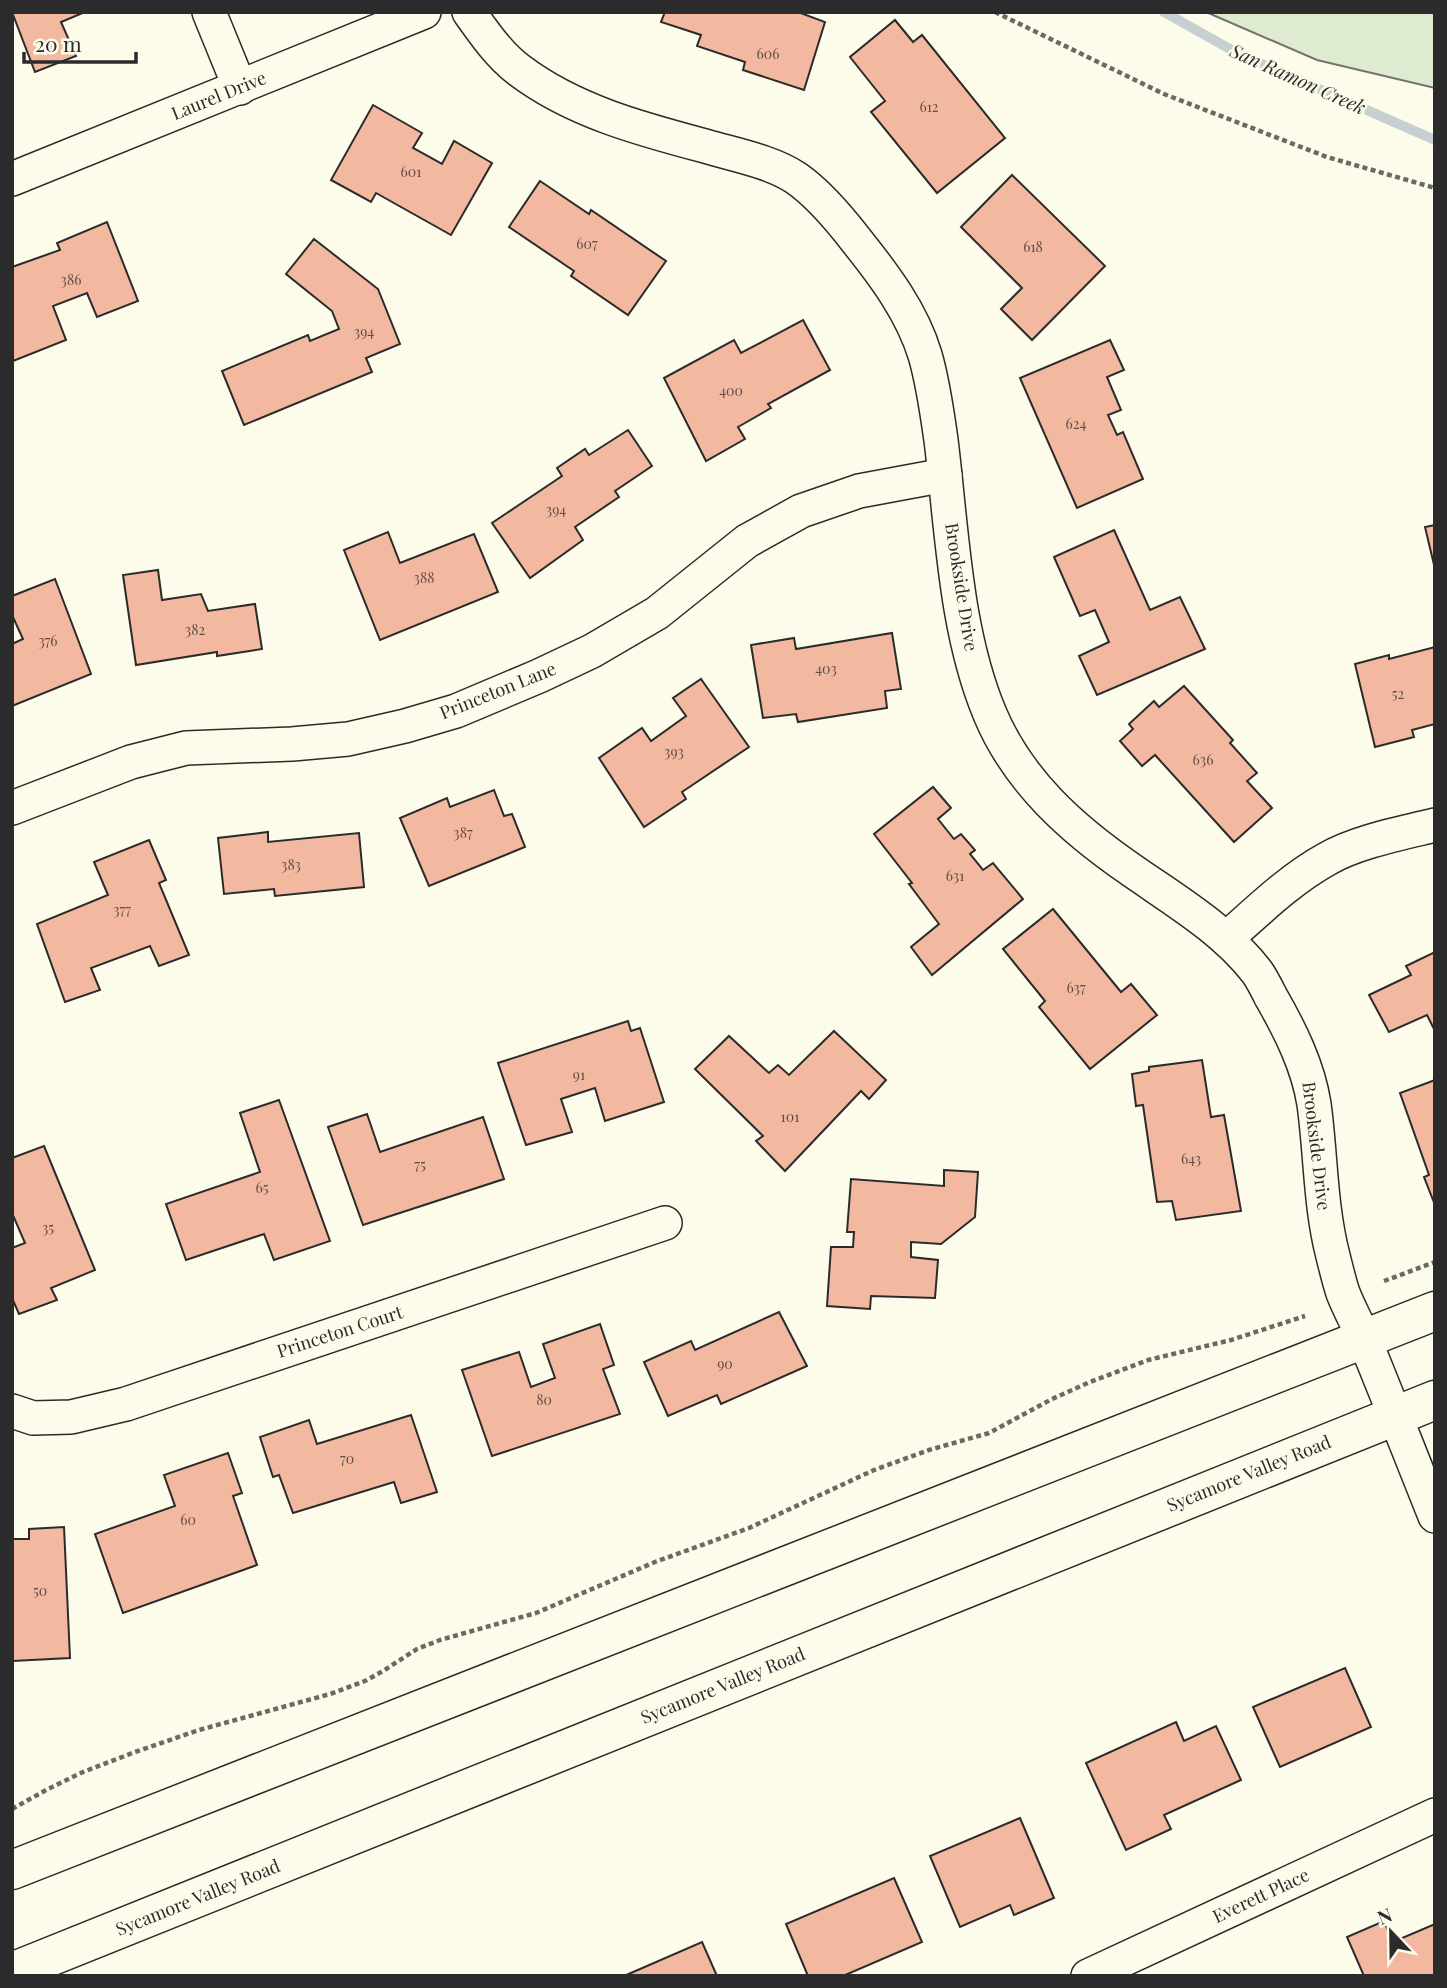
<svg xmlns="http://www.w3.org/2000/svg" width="1447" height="1988" viewBox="0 0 1447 1988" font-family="'Playfair Display',serif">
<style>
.green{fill:#deebd1;stroke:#74746e;stroke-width:2}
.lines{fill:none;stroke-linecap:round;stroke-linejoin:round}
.stream{stroke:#c7d0d0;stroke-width:10}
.building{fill:#f2b8a0;stroke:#2b2b2b;stroke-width:2}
.street-casing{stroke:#2b2b2b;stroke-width:36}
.secondary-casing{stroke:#2b2b2b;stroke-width:41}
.path{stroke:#6a6964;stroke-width:4.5;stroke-dasharray:5 3.5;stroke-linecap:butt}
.street{stroke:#fdfbea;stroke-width:33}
.secondary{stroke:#fdfbea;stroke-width:38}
.labels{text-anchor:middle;stroke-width:5;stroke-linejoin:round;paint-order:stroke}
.number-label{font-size:14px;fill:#5d4e48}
.street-label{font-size:18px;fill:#2b2b2b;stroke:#fdfbea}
.water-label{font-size:19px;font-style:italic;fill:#2b2b2b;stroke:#fdfbea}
</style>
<rect width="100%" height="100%" fill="#fdfbea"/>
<path class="green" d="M 1206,12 L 1435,12 L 1435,88 L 1317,60 Z"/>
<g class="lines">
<path class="stream" d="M 1164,12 L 1237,53 L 1435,140"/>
</g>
<g class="building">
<path d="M 12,12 L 85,12 L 61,22 L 76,56 L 35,72 Z"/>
<path d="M 665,12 L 798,12 L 825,22 L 804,90 L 743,70 L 745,62 L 697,46 L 701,35 L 661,22 Z"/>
<path d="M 895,20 L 913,42 L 922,35 L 1005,138 L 937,193 L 871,112 L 885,101 L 850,57 Z"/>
<path d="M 373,105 L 422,133 L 413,148 L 442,164 L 454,141 L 492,163 L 451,235 L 376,193 L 371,202 L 331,180 Z"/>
<path d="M 1012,175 L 1105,266 L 1032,340 L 1001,309 L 1022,288 L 961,227 Z"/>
<path d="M 540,181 L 589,214 L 591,210 L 666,261 L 628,315 L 571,276 L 574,271 L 509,227 Z"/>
<path d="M 107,222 L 138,301 L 97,317 L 87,293 L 53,306 L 66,340 L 13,361 L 12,267 L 60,250 L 57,243 Z"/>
<path d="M 314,239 L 378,289 L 400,344 L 366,358 L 372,372 L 244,425 L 222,371 L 308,335 L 310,341 L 339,329 L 332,311 L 286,274 Z"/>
<path d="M 803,320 L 830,370 L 768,404 L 771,408 L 738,427 L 745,439 L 706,461 L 664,378 L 734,340 L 741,353 Z"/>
<path d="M 1110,340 L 1124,370 L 1107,377 L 1121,410 L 1108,415 L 1117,435 L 1123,432 L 1143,479 L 1077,508 L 1020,378 Z"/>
<path d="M 628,430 L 652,466 L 615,491 L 619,497 L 575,527 L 583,540 L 530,578 L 492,523 L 562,476 L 557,468 L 585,449 L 589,455 Z"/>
<path d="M 1435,525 L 1435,569 L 1425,527 Z"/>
<path d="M 1114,530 L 1150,610 L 1180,597 L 1205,649 L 1097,695 L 1079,656 L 1109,642 L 1095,610 L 1080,616 L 1054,557 Z"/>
<path d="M 388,532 L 400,563 L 474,534 L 498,592 L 380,640 L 344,550 Z"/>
<path d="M 158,570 L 162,600 L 201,594 L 208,611 L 255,604 L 262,649 L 217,656 L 217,652 L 136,665 L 123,575 Z"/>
<path d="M 55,579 L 91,674 L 12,706 L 12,644 L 23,639 L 12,615 L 12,596 Z"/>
<path d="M 892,633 L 901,689 L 885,691 L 887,708 L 798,722 L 796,714 L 763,718 L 751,645 L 794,638 L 796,649 Z"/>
<path d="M 1435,647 L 1435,724 L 1412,730 L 1414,737 L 1375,747 L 1355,664 L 1389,655 L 1389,659 Z"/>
<path d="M 701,679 L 749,747 L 682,792 L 686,799 L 644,827 L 599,758 L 642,728 L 651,741 L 686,716 L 673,698 Z"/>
<path d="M 1184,686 L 1233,740 L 1230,743 L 1257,773 L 1247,781 L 1272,808 L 1234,842 L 1155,755 L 1142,766 L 1120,741 L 1133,729 L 1129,724 L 1154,701 L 1159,707 Z"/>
<path d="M 933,787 L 951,808 L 938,819 L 954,839 L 961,834 L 975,850 L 970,854 L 983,870 L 993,863 L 1023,899 L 932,975 L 911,947 L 939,924 L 909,884 L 912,883 L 874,834 Z"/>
<path d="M 494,790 L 504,816 L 512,814 L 525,847 L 429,886 L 400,818 L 447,798 L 450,807 Z"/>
<path d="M 268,832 L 268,842 L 359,833 L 364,887 L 275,896 L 274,889 L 224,894 L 218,838 Z"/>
<path d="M 149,840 L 166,880 L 159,883 L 189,955 L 159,966 L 150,946 L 91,968 L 100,990 L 65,1002 L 37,924 L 108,895 L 94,862 Z"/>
<path d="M 1053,909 L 1121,992 L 1131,984 L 1157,1015 L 1090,1069 L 1039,1007 L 1045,1001 L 1003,949 Z"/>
<path d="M 1435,952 L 1435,1031 L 1427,1015 L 1389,1032 L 1369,995 L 1411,975 L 1406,966 Z"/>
<path d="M 628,1021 L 631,1031 L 640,1028 L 664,1102 L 605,1121 L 595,1088 L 561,1099 L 572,1132 L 526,1145 L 498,1063 Z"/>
<path d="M 834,1031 L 886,1080 L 869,1099 L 861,1091 L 785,1171 L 756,1141 L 763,1136 L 695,1069 L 729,1036 L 769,1073 L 778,1065 L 789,1075 Z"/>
<path d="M 1202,1060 L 1211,1117 L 1224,1115 L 1241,1211 L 1176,1220 L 1172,1201 L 1157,1202 L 1143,1105 L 1136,1106 L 1132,1074 L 1149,1071 L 1149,1067 Z"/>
<path d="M 1435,1080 L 1435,1205 L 1424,1177 L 1429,1175 L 1400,1093 Z"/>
<path d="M 279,1100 L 330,1241 L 274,1260 L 264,1234 L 186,1260 L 166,1204 L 260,1172 L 240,1113 Z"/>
<path d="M 367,1114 L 380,1152 L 483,1117 L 504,1179 L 363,1225 L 328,1127 Z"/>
<path d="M 44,1146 L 95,1270 L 51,1288 L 57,1300 L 19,1314 L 12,1298 L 12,1248 L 25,1243 L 12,1213 L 12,1158 Z"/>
<path d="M 944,1170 L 978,1172 L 975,1217 L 941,1244 L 911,1242 L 911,1257 L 938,1260 L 935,1298 L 871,1296 L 870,1309 L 827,1306 L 831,1247 L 853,1247 L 854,1232 L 847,1232 L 851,1179 L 944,1186 Z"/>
<path d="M 779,1312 L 807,1366 L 721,1404 L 717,1395 L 668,1416 L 644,1362 L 691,1341 L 695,1350 Z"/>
<path d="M 600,1324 L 614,1365 L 603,1369 L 620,1414 L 492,1456 L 462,1370 L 519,1352 L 531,1387 L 555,1378 L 543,1344 Z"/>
<path d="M 411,1415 L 437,1492 L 401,1503 L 394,1482 L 293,1513 L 279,1475 L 273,1477 L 260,1437 L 309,1420 L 317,1444 Z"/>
<path d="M 228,1453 L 242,1493 L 233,1496 L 257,1565 L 123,1613 L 95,1534 L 175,1506 L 164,1475 Z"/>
<path d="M 64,1527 L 70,1658 L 13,1661 L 12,1539 L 29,1539 L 29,1529 Z"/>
<path d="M 1345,1668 L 1371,1727 L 1280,1767 L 1253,1707 Z"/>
<path d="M 1176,1722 L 1184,1741 L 1216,1726 L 1241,1780 L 1164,1815 L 1171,1829 L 1126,1850 L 1086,1763 Z"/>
<path d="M 1020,1818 L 1054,1898 L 1014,1915 L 1010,1905 L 960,1927 L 930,1856 Z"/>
<path d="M 894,1878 L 922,1942 L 843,1976 L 808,1976 L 786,1924 Z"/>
<path d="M 1384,1921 L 1393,1942 L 1435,1924 L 1435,1976 L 1364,1976 L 1347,1937 Z"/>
<path d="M 702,1942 L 717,1976 L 624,1976 Z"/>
</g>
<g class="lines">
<defs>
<g id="street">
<path d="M 209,12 L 240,88"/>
<path d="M 469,12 C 484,33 499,55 519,70 C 573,111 641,129 705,146 C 735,155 770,161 796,178 C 819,194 839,218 856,240 C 884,275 912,312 925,355 C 933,382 937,412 941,440 C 952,529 955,631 990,714 C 1018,781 1072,829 1130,869 C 1174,900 1224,929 1257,972 C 1262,979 1267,989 1271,997 C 1290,1030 1308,1066 1314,1104 C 1321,1155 1320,1206 1333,1256 C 1336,1268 1339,1281 1343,1293 C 1350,1311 1360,1328 1367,1346 C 1390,1402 1412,1459 1435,1516"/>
<path d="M 12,179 L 424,12"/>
<path d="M 12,808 L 131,762 L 186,748 L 292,744 L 348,739 L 405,726 L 456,711 L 539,676 L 592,651 L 657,613 L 747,541 L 801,511 L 859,491 L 945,475"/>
<path d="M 1226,939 C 1258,911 1289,880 1327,859 C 1356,842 1402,833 1435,825"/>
<path d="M 12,1411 L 33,1418 L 71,1417 L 126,1404 L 665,1223"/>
<path d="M 1088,1976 L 1435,1815"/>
</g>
<g id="secondary">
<path d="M 12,1870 L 1435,1311"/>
<path d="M 12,1972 L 1435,1400"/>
</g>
</defs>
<use href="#street" class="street-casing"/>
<use href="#secondary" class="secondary-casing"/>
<g class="path">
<path d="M 995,12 L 1164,94 L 1327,157 L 1435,188"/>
<path d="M 1433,12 L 1435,13"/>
<path d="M 1384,1281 L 1435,1262"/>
<path d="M 12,1809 L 48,1789 L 83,1772 L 135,1752 L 199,1730 L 330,1694 L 365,1681 L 383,1671 L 417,1649 L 440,1640 L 536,1613 L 655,1562 L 749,1528 L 874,1470 L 929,1450 L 989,1433 L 1052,1399 L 1090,1382 L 1148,1360 L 1231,1340 L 1305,1316"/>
</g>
<use href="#street" class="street"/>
<use href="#secondary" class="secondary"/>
</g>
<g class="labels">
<g class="number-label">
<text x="768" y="59">606</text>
<text x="929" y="112">612</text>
<text x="411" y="177">601</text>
<text x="587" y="249">607</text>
<text x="1033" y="252">618</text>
<text x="71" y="285">386</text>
<text x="364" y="337">394</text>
<text x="731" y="396">400</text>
<text x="1076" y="429">624</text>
<text x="556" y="515">394</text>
<text x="424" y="583">388</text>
<text x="195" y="635">382</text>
<text x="48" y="646">376</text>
<text x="826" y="674">403</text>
<text x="1398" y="699">52</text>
<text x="674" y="757">393</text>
<text x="1203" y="765">636</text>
<text x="463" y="838">387</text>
<text x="291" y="870">383</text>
<text x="955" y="881">631</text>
<text x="122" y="915">377</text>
<text x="1076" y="993">637</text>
<text x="579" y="1080">91</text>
<text x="790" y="1122">101</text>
<text x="1191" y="1164">643</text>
<text x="420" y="1170">75</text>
<text x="262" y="1193">65</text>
<text x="48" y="1233">35</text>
<text x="725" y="1369">90</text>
<text x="544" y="1405">80</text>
<text x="347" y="1464">70</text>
<text x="188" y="1525">60</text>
<text x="40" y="1596">50</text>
</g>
<g class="street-label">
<text transform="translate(219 96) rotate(-22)" y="6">Laurel Drive</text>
<text transform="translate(961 587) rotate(81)" y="6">Brookside Drive</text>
<text transform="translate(498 691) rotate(-22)" y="6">Princeton Lane</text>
<text transform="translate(1316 1146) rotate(83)" y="6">Brookside Drive</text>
<text transform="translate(340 1332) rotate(-18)" y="6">Princeton Court</text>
<text transform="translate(1249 1474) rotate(-22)" y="6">Sycamore Valley Road</text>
<text transform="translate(723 1686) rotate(-22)" y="6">Sycamore Valley Road</text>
<text transform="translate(1261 1896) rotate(-25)" y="6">Everett Place</text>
<text transform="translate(198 1898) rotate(-22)" y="6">Sycamore Valley Road</text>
</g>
<g class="water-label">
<text transform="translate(1298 79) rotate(24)" y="7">San Ramon Creek</text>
</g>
</g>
<rect width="1447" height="1988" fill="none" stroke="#2b2b2b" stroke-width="28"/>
<g transform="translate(1391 1932) rotate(338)" stroke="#fdfbea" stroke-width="5" paint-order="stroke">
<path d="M0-5L12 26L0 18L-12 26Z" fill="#2b2b2b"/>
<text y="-10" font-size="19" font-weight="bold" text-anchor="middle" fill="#2b2b2b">N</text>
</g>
<path d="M24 52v10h112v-10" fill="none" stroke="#2b2b2b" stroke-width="3.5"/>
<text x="35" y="52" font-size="21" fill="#2b2b2b" stroke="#fdfbea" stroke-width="5" paint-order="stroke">20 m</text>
</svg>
